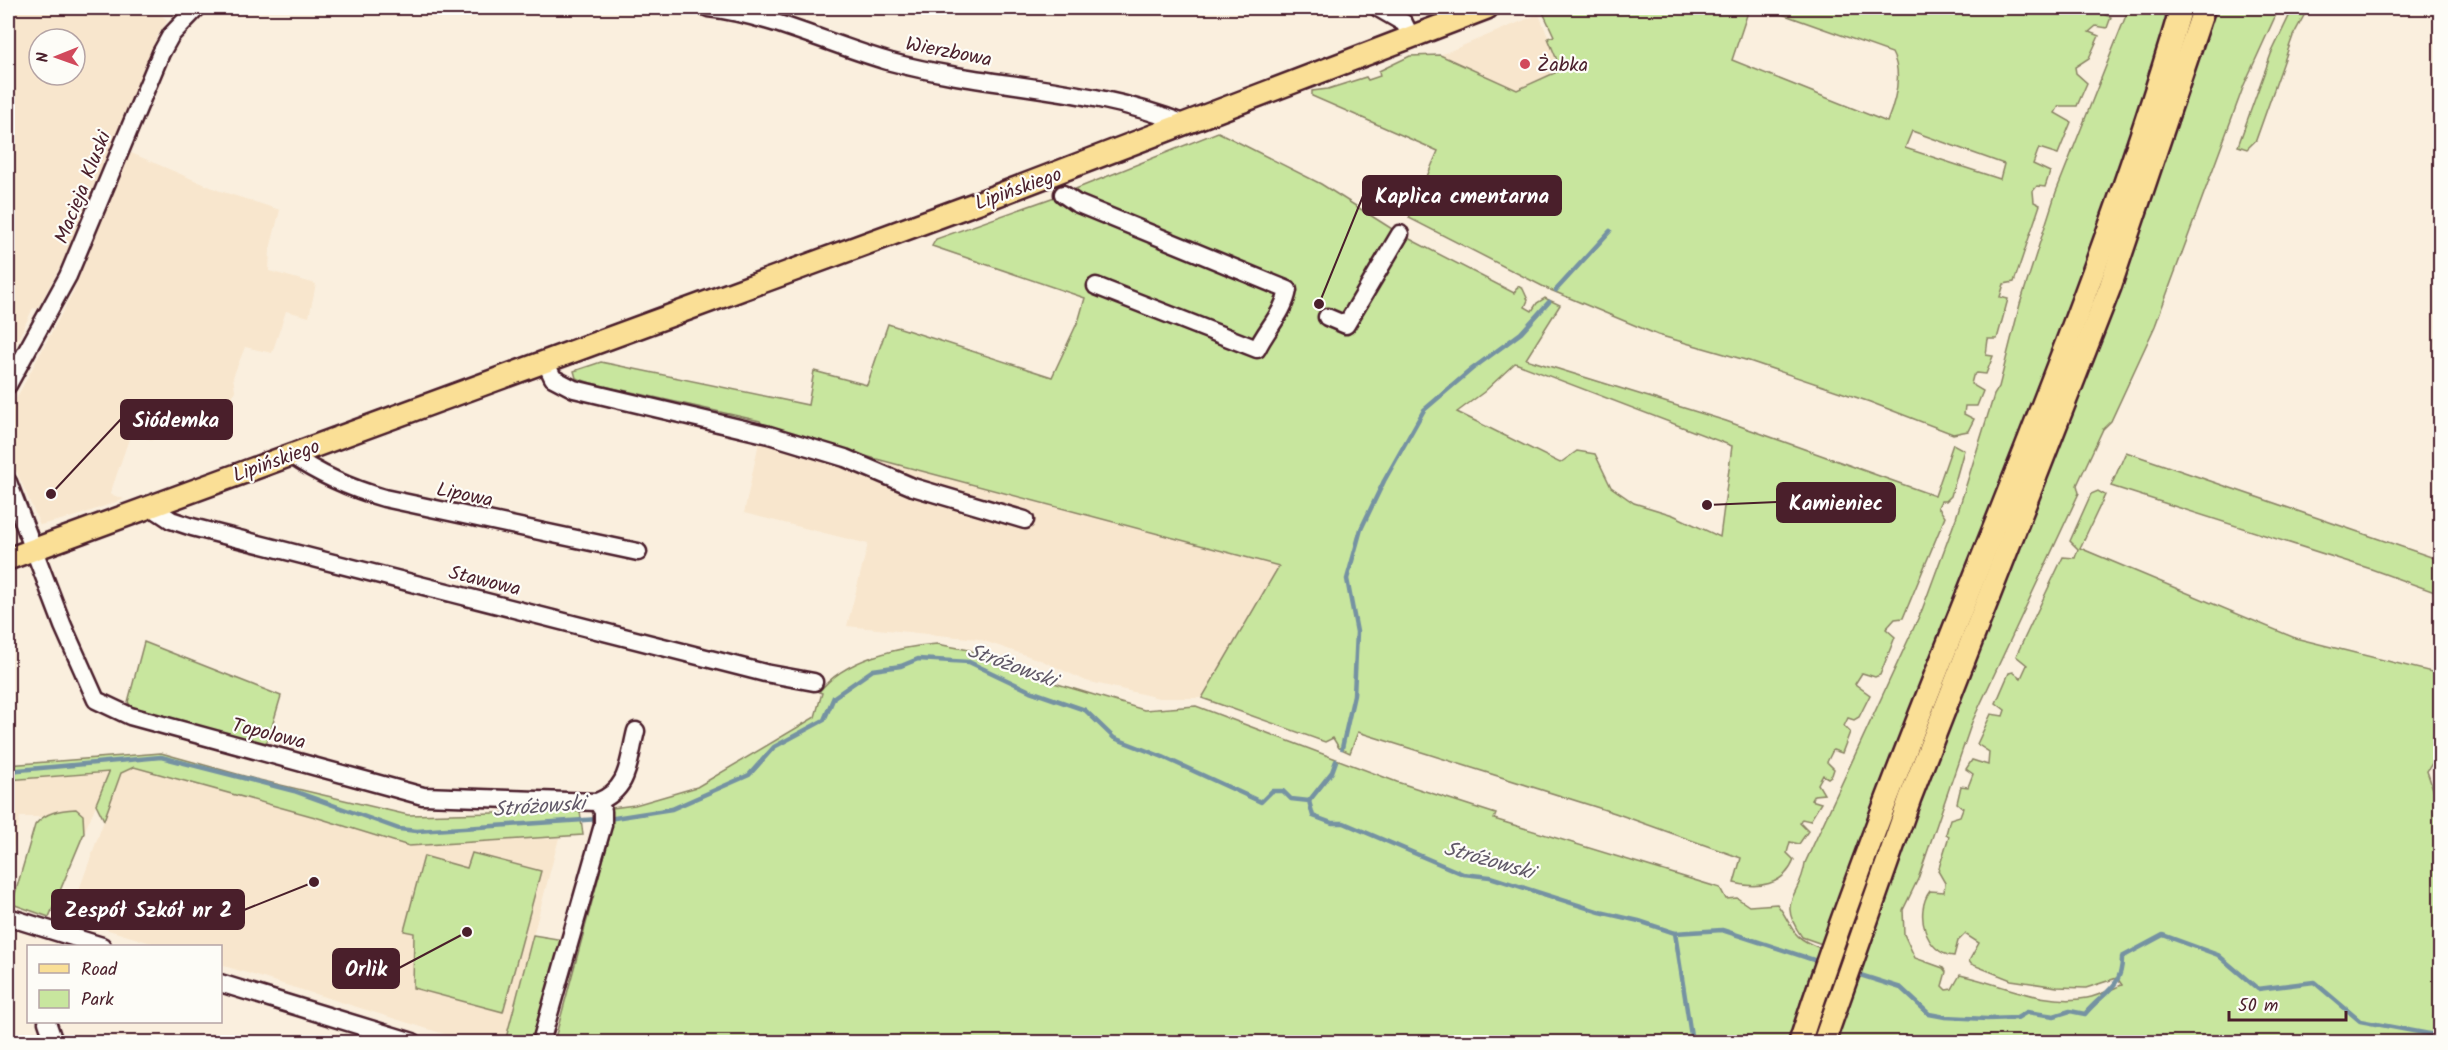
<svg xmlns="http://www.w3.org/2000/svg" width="2448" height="1050" viewBox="0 0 2448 1050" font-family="Kalam,sans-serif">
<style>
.built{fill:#f8e6cd;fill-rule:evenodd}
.green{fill:#c8e69e;stroke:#898264;stroke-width:1.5;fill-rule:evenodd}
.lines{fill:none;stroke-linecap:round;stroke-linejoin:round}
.stream{stroke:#7592a2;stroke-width:4.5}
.minor-casing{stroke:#4a1f2b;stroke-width:21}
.major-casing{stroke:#4a1f2b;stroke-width:26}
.minor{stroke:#fdfcf7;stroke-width:16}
.major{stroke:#fadf96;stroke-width:21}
.poi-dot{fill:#d1495b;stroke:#fdfcf7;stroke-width:2}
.labels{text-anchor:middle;stroke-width:4.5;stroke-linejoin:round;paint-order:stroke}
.street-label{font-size:20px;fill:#4a1f2b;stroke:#fdfcf7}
.poi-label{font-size:20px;fill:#4a1f2b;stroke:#fdfcf7;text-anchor:start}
.water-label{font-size:21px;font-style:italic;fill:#605867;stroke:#fdfcf7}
.leader{fill:none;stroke:#4a1f2b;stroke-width:2}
.callout-dot{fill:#4a1f2b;stroke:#fdfcf7;stroke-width:2}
.callout{fill:#4a1f2b;stroke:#4a1f2b;stroke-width:2}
.callout-label{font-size:21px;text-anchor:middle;font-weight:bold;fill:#fff}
</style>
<rect width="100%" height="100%" fill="#faefde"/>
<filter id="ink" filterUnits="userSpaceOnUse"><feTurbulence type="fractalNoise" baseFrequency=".0167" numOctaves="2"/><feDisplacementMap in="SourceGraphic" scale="12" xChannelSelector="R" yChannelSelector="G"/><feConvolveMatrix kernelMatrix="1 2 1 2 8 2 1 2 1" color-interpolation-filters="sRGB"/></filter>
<g filter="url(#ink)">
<g class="built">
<path d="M 8,8 L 150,8 L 168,20 L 158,35 L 65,258 L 37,309 L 33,308 L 8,360 ZM 39,39 L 75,39 L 75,75 L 39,75 Z"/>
<path d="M 1539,14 L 1561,70 L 1517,90 L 1440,55 Z"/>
<path d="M 129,152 L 220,191 L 280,210 L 270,249 L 269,271 L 316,284 L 309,317 L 286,311 L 272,353 L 245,347 L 233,377 L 235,390 L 222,427 L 168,410 L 153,440 L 131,433 L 110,494 L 124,499 L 77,516 L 40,525 L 8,452 L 8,414 L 73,292 Z"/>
<path d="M 762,428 L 1280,566 L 1202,698 L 1159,698 L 1086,681 L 1043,661 L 978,639 L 847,626 L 868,544 L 744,513 Z"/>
<path d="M 134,767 L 315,817 L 409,846 L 559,838 L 505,1042 L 470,1042 L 221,965 L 220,946 L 161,946 L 69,918 L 121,773 Z"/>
<path d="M 110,772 L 84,833 L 83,815 L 60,810 L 41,817 L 20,817 L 10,861 L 8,860 L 8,780 Z"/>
</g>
<g class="green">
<path d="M 1541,8 L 1739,8 L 1748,12 L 1732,60 L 1887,122 C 1895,102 1903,73 1892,53 L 1765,8 L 2117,8 L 2107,8 L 2105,15 L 2111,17 L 2107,28 L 2096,26 L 2089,32 L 2099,36 L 2089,58 L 2075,67 L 2076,73 L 2087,83 L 2077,106 L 2059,106 L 2055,113 L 2071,122 L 2058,154 L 2039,148 L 2033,164 L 2050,172 L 2045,187 L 2037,186 L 2033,191 L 2034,202 L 2040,205 L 2014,282 L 2004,284 L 2000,297 L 2008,299 L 1997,339 L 1988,339 L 1986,355 L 1993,356 L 1986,374 L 1977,373 L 1973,376 L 1971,384 L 1983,391 L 1977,406 L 1965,406 L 1964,414 L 1974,419 L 1968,431 L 1953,434 L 1870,402 L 1749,361 L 1658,335 L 1548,289 L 1409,218 L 1438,151 L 1312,96 L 1312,91 L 1328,89 L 1366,77 L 1368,80 L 1380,76 L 1379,71 L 1410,56 L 1440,55 L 1517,90 L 1561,70 L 1548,38 L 1554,36 ZM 1912,131 L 2004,164 L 2000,179 L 1905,148 Z"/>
<path d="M 2129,8 L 2171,8 C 2072,325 1941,633 1822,944 L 1802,937 C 1775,899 1801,897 1805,863 L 1922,610 L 1956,518 L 1994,395 L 1999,387 L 2020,304 L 2056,192 Z"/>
<path d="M 2215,8 L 2279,8 L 2244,85 L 2155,326 L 2111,421 L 2103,429 L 2077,485 L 2079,493 L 1972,722 L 1918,879 L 1903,910 L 1904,934 L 1915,958 L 1943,968 L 1946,972 L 1942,986 L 1946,990 L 1952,989 L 1960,975 C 2002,984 2043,1006 2087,998 C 2099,996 2111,989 2122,985 L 2117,978 L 2086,988 L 2057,987 L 2011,980 L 1971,964 L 1969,961 L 1979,943 L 1965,934 L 1958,941 L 1954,956 C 1925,954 1914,912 1930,891 L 1944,892 L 1945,883 L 1938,871 L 1949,836 L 1946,834 L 1950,819 L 1960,816 L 1963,808 L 1957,803 L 1961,786 L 1968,787 L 1973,774 L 1966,769 L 1972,760 L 1988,765 L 1989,752 L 1977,744 L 1991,714 L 2003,716 L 2005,710 L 1996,703 L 2009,673 L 2013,672 L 2021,678 L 2027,665 L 2016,656 L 2063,557 L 2075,558 L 2078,549 L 2070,541 L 2091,494 L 2098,491 L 2105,495 L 2080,548 L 2295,638 L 2440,674 L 2440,751 L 2427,771 L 2433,789 L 2440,795 L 2440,1042 L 1834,1042 L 1903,842 L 2092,364 Z"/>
<path d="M 2293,8 L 2308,8 L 2293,36 L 2256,140 L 2247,149 L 2238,146 L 2271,54 Z"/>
<path d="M 1218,132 L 1321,184 L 1400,234 L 1514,293 L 1518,286 L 1523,289 L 1528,300 L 1525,307 L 1532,311 L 1537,303 L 1545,298 L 1560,305 L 1526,359 L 1726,421 L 1935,496 L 1953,444 L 1964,450 L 1951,496 L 1946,501 L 1941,501 L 1938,507 L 1945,517 L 1903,618 L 1895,619 L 1886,629 L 1895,637 L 1880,675 L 1875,677 L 1862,673 L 1855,684 L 1870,695 L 1859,717 L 1854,720 L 1848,718 L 1844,726 L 1850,732 L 1842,753 L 1833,750 L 1827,762 L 1834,769 L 1832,775 L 1828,778 L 1823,775 L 1818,784 L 1824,794 L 1814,795 L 1811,800 L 1821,803 L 1810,821 L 1802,819 L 1800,823 L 1808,831 L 1799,844 L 1790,842 L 1787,853 L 1794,860 C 1784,886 1757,889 1734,883 L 1741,858 L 1615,813 L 1358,732 L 1350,753 L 1339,748 L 1333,738 L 1325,742 L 1202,698 L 1279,566 L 764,429 L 760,421 L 591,383 L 576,378 L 574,371 L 601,362 L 808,405 L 814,371 L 867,385 L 888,324 L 1052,377 L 1079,319 L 1085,298 L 932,246 L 936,239 L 1063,194 ZM 1515,363 L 1732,446 L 1720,537 L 1673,515 L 1634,503 L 1611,487 L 1595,454 L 1577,451 L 1560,463 L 1457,412 L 1484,392 Z"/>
<path d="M 2126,452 L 2440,560 L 2440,594 L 2371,569 L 2111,486 Z"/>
<path d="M 144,642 L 281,696 L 268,740 L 264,744 L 132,708 L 128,702 Z"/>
<path d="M 937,644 L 969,650 L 1051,682 L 1144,710 L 1196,706 L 1397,782 L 1496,814 L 1494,819 L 1720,888 L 1726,899 L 1737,898 L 1749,906 L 1777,904 C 1796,929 1787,935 1820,948 L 1801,1000 L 1791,1042 L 554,1042 L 610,835 L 612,808 L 635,805 L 697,787 L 815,717 L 822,693 L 819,692 C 844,659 898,647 937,644 Z"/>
<path d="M 161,753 L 255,779 L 408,815 L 580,811 L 583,835 L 409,846 L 315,817 L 134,767 L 121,773 L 104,820 L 96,804 L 109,772 L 8,780 L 8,765 Z"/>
<path d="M 76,809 L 83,815 L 84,833 L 49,917 L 12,904 L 35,825 C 45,812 60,810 76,809 Z"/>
<path d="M 472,853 L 541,871 L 503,1012 L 413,988 L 414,933 L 404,931 L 424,856 L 467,868 Z"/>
<path d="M 533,935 L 564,940 L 534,1042 L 505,1042 Z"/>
</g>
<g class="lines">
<g class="stream">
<path d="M 1556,290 L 1610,231"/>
<path d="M 1342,748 L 1354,695 L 1357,632 L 1347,579 L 1361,529 L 1384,481 L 1424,410 L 1472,369 L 1521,333 L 1549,302"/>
<path d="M 8,771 L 161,757 L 294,791 L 399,829 L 417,831 L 599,819"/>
<path d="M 1309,801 L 1332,772 L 1336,761"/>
<path d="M 608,819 L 672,809 L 749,775 L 774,747 L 824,720 L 834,697 L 873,670 L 901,666 L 918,659 L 969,662 L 1030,691 L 1085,710 L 1114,738 L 1163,757 L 1261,802 L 1272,791 L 1283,791 L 1291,799 L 1309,801 L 1313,816 L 1332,823 L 1344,823 L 1463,874 L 1490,877 L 1600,912 L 1639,921 L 1675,933 L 1692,1042"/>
<path d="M 1675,933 L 1722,930 L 1820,962"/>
<path d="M 1854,973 L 1901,988 L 1929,1014 L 1945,1017 L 1987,1019 L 2017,1018 L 2027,1012 L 2054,1016 L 2070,1011 L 2085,1014 C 2103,992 2123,988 2122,957 L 2163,935 L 2218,955 L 2258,989 L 2314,982 L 2360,1021 L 2440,1036"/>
</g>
<defs>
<g id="minor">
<path d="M 708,8 C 772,15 830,45 891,62 C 989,88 1091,86 1185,124"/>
<path d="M 1378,8 L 1404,23 L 1411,37"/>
<path d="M 1063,194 L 1076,203 L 1288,290 C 1284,313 1267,328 1257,349 L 1096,286"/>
<path d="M 1327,317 L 1346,325 L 1400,234"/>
<path d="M 545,361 L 553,378 L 574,389 L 769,435 L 845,458 L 913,487 L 1025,520"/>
<path d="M 8,385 L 68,276 L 161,53 L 171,35 L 197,8"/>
<path d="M 291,455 C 320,475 349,488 384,498 L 638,552"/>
<path d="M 8,482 L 63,626 L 96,700 L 130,716 L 423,796 L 597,802 L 603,811 L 603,825 L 541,1042"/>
<path d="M 150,506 L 171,520 L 192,527 L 765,673 L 814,682"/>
<path d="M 597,802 C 630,789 628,762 636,731"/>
<path d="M 8,917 L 102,946"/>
<path d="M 220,983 L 413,1042"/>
<path d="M 47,1022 L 54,1042"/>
</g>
<g id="major">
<path d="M 8,559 L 985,200 L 1487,8"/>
<path d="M 1800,1042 C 1914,693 2078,361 2181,8"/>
<path d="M 1824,1042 L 1910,798 L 2110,287 L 2204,8"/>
</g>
</defs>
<use href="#minor" class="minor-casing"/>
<use href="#major" class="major-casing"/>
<use href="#minor" class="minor"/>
<use href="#major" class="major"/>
</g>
</g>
<circle class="poi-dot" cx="1525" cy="64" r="6"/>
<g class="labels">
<g class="street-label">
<text transform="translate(949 51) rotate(11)" y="7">Wierzbowa</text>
<text transform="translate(82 187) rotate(-68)" y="7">Macieja Kluski</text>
<text transform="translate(1018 188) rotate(-20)" y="7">Lipińskiego</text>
<text transform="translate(276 460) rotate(-20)" y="7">Lipińskiego</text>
<text transform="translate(465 494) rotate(12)" y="7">Lipowa</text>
<text transform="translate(485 580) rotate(14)" y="7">Stawowa</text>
<text transform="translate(269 733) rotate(14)" y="7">Topolowa</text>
</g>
<g class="poi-label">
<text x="1537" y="71">Żabka</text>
</g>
<g class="water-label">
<text transform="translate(1012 665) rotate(20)" y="7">Stróżowski</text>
<text transform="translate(539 806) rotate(-4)" y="7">Stróżowski</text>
<text transform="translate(1489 860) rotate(16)" y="7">Stróżowski</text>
</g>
</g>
<path class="leader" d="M1319 304L1363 196M51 494L121 419M1707 505L1777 502M314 882L244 910M467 932L399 968"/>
<g class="callout-dot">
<circle cx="1319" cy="304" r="6"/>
<circle cx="51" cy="494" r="6"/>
<circle cx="1707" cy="505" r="6"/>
<circle cx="314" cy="882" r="6"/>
<circle cx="467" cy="932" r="6"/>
</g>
<g class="callout">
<rect x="1363" y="176" width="198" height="39" rx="6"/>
<rect x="121" y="400" width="111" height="39" rx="6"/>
<rect x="1777" y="483" width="118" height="39" rx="6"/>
<rect x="52" y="890" width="192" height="39" rx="6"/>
<rect x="333" y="949" width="66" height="39" rx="6"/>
</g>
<g class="callout-label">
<text x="1462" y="203">Kaplica cmentarna</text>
<text x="176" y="427">Siódemka</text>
<text x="1836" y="510">Kamieniec</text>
<text x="148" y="917">Zespół Szkół nr 2</text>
<text x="366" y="976">Orlik</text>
</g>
<rect width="2448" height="1050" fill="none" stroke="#fdfcf7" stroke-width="30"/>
<rect x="15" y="15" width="2418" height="1020" fill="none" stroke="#4a1f2b" stroke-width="2" filter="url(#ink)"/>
<rect x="27" y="945" width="195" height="78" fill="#fdfcf7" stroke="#b5a4a5" stroke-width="1.5"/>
<rect x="39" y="964" width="30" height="9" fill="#fadf96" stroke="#b5a4a5" stroke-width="1.5"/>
<text x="81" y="975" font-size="18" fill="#4a1f2b">Road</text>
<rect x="39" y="990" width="30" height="18" fill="#c8e69e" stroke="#b5a4a5" stroke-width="1.5"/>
<text x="81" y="1005" font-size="18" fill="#4a1f2b">Park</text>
<g transform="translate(57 57) rotate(269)"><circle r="28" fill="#fdfcf7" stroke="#b5a4a5" stroke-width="1.5"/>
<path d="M0-4.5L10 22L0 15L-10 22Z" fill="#d1495b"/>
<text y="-9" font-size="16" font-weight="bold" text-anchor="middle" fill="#4a1f2b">N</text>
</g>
<path d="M2229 1011v9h117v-9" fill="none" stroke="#4a1f2b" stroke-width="3"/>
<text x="2238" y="1011" font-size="18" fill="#4a1f2b" stroke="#fdfcf7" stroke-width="4.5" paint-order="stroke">50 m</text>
</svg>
